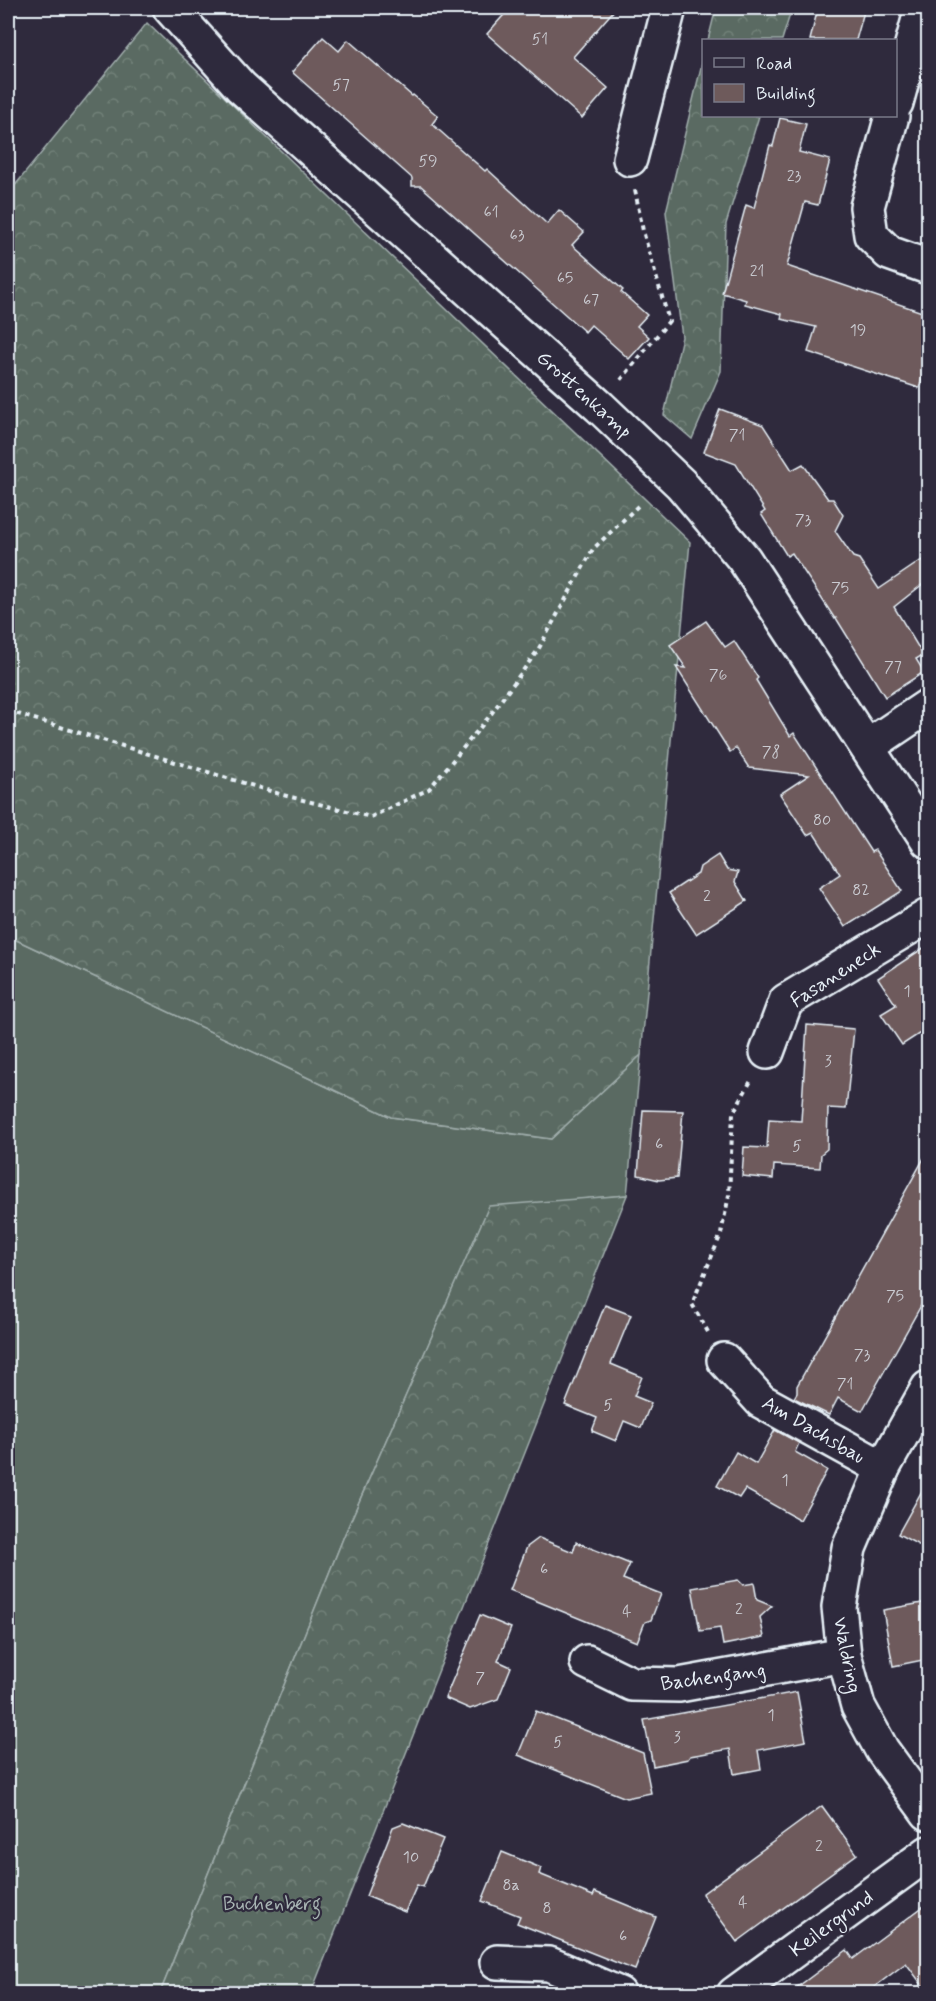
<svg xmlns="http://www.w3.org/2000/svg" width="936" height="2001" viewBox="0 0 936 2001" font-family="Mynerve,sans-serif">
<style>
.grass{fill:#5a6b62;stroke:#a1aead;stroke-width:1.5}
.forest{fill:url(#forest-crowns);stroke:#a1aead;stroke-width:1.5}
.building{fill:#6e5a5b;stroke:#e8f1f8;stroke-width:1.5}
.lines{fill:none;stroke-linecap:round;stroke-linejoin:round}
.minor-casing{stroke:#e8f1f8;stroke-width:38}
.path{stroke:#e8f1f8;stroke-width:4;stroke-dasharray:4.5 4.5;stroke-linecap:butt}
.minor{stroke:#2f2a3d;stroke-width:33}
.labels{text-anchor:middle;stroke-width:4.5;stroke-linejoin:round;paint-order:stroke}
.number-label{font-size:16px;fill:#cacbd1}
.street-label{font-size:20px;fill:#e8f1f8;stroke:#2f2a3d}
.park-label{font-size:20px;fill:#a8b5b4;stroke:#2f2a3d}
</style>
<defs>
<pattern id="forest-crowns" width="20" height="18" patternUnits="userSpaceOnUse" patternTransform="scale(1.5)"><rect width="20" height="18" fill="#5a6b62"/><path d="M2 6a3 3 0 1 1 6 0M12 15a3 3 0 1 1 6 0" fill="none" stroke="#728179"/></pattern>
</defs>
<rect width="100%" height="100%" fill="#2f2a3d"/>
<filter id="ink" filterUnits="userSpaceOnUse"><feTurbulence type="fractalNoise" baseFrequency=".0167" numOctaves="2"/><feDisplacementMap in="SourceGraphic" scale="12" xChannelSelector="R" yChannelSelector="G"/><feConvolveMatrix kernelMatrix="1 2 1 2 8 2 1 2 1" color-interpolation-filters="sRGB"/></filter>
<g filter="url(#ink)">
<path class="grass" d="M 8,936 L 391,1117 L 551,1139 L 641,1055 L 627,1195 L 489,1207 L 344,1536 L 160,1993 L 8,1994 Z"/>
<g class="forest">
<path d="M 716,8 L 792,8 L 782,40 L 708,40 Z"/>
<path d="M 147,23 L 690,542 L 641,1055 L 551,1139 L 391,1117 L 8,936 L 8,194 Z"/>
<path d="M 703,59 L 704,116 L 759,116 L 726,224 L 721,371 L 692,439 L 664,415 L 682,337 L 666,212 Z"/>
<path d="M 627,1195 L 311,1993 L 160,1993 L 344,1536 L 489,1206 Z"/>
</g>
<g class="building">
<path d="M 510,8 L 616,8 L 573,57 L 608,88 L 582,118 L 487,34 Z"/>
<path d="M 818,8 L 865,8 L 856,40 L 810,40 Z"/>
<path d="M 323,37 L 339,51 L 348,40 L 412,96 L 413,95 L 438,116 L 432,124 L 485,171 L 487,169 L 547,224 L 559,210 L 584,232 L 572,245 L 623,290 L 621,292 L 647,315 L 637,326 L 649,337 L 629,359 L 591,325 L 585,332 L 421,186 L 412,186 L 412,178 L 292,72 Z"/>
<path d="M 780,118 L 806,124 L 799,152 L 830,160 L 818,205 L 805,202 L 787,266 L 928,314 L 928,377 L 923,376 L 919,388 L 808,352 L 816,327 L 781,319 L 782,314 L 745,304 L 746,300 L 722,293 L 746,205 L 754,208 L 770,145 L 773,146 Z"/>
<path d="M 720,409 L 763,425 L 792,470 L 803,464 L 828,499 L 833,499 L 843,515 L 835,531 L 853,557 L 859,559 L 879,589 L 922,560 L 928,568 L 928,580 L 894,607 L 923,655 L 916,659 L 924,672 L 885,697 L 836,618 L 835,619 L 792,553 L 787,556 L 761,514 L 765,511 L 736,464 L 704,452 Z"/>
<path d="M 706,621 L 725,647 L 734,641 L 758,678 L 756,680 L 790,736 L 794,733 L 871,852 L 875,850 L 902,891 L 845,927 L 819,888 L 840,874 L 813,832 L 807,835 L 780,794 L 809,775 L 749,768 L 736,748 L 730,752 L 676,667 L 686,668 L 670,645 Z"/>
<path d="M 718,855 L 727,870 L 738,872 L 735,882 L 747,901 L 696,934 L 669,893 L 698,874 L 700,867 Z"/>
<path d="M 928,945 L 928,1028 L 902,1045 L 881,1014 L 896,1005 L 878,978 Z"/>
<path d="M 807,1025 L 854,1029 L 846,1109 L 828,1108 L 827,1149 L 821,1154 L 820,1168 L 774,1165 L 773,1179 L 742,1176 L 744,1147 L 767,1148 L 769,1119 L 801,1121 Z"/>
<path d="M 643,1110 L 683,1111 L 677,1178 L 659,1180 L 638,1175 Z"/>
<path d="M 928,1151 L 928,1293 L 862,1411 L 838,1398 L 829,1415 L 794,1398 L 797,1393 L 797,1386 Z"/>
<path d="M 605,1305 L 631,1315 L 611,1364 L 642,1377 L 634,1396 L 651,1403 L 641,1428 L 624,1421 L 616,1441 L 592,1431 L 597,1418 L 565,1405 Z"/>
<path d="M 775,1430 L 799,1443 L 795,1452 L 827,1470 L 800,1520 L 745,1489 L 739,1498 L 717,1486 L 736,1452 L 756,1464 Z"/>
<path d="M 928,1480 L 928,1550 L 898,1534 Z"/>
<path d="M 539,1538 L 573,1552 L 576,1542 L 630,1564 L 623,1579 L 661,1594 L 651,1620 L 645,1622 L 637,1642 L 510,1590 L 527,1547 Z"/>
<path d="M 738,1580 L 743,1585 L 754,1583 L 757,1600 L 772,1606 L 760,1617 L 764,1637 L 723,1645 L 720,1628 L 700,1631 L 692,1588 Z"/>
<path d="M 928,1602 L 928,1659 L 893,1666 L 883,1610 Z"/>
<path d="M 480,1615 L 511,1628 L 498,1661 L 511,1667 L 498,1699 L 470,1709 L 445,1698 Z"/>
<path d="M 797,1692 L 806,1741 L 758,1750 L 761,1769 L 734,1774 L 730,1749 L 690,1756 L 688,1759 L 653,1766 L 644,1720 Z"/>
<path d="M 536,1711 L 643,1753 L 651,1793 L 626,1798 L 518,1755 Z"/>
<path d="M 822,1806 L 857,1854 L 737,1942 L 702,1894 Z"/>
<path d="M 403,1823 L 443,1839 L 423,1887 L 417,1885 L 405,1912 L 366,1896 L 393,1827 Z"/>
<path d="M 502,1852 L 541,1868 L 539,1874 L 593,1896 L 595,1892 L 656,1917 L 635,1970 L 517,1923 L 520,1916 L 482,1901 Z"/>
<path d="M 928,1903 L 928,1993 L 906,1963 L 865,1994 L 788,1994 L 847,1950 L 853,1959 Z"/>
</g>
<g class="lines">
<defs>
<g id="minor">
<path d="M 170,8 L 241,87 L 600,407 L 681,484 L 744,559 L 928,841"/>
<path d="M 896,103 L 922,8"/>
<path d="M 892,116 L 867,207 L 871,235 L 889,253 L 928,267"/>
<path d="M 630,159 L 669,8"/>
<path d="M 867,747 L 928,706"/>
<path d="M 767,1052 L 786,1001 L 928,916"/>
<path d="M 724,1360 L 761,1401 L 883,1468"/>
<path d="M 928,1388 L 883,1468 L 849,1548 L 839,1607 L 844,1655 L 858,1706 L 882,1750 L 928,1813"/>
<path d="M 587,1662 L 632,1684 L 679,1685 L 844,1655"/>
<path d="M 497,1962 L 549,1964 L 619,1994"/>
<path d="M 734,1994 L 928,1853"/>
</g>
</defs>
<use href="#minor" class="minor-casing"/>
<g class="path">
<path d="M 621,380 L 669,321 L 643,231 L 635,190"/>
<path d="M 8,711 L 283,795 L 371,817 L 429,789 L 488,718 L 538,650 L 593,549 L 639,505"/>
<path d="M 708,1332 L 692,1304 L 721,1234 L 729,1195 L 733,1113 L 752,1079"/>
</g>
<use href="#minor" class="minor"/>
</g>
</g>
<g class="labels">
<g class="number-label">
<text x="540" y="44">51</text>
<text x="341" y="90">57</text>
<text x="428" y="166">59</text>
<text x="794" y="181">23</text>
<text x="491" y="217">61</text>
<text x="517" y="240">63</text>
<text x="757" y="276">21</text>
<text x="565" y="283">65</text>
<text x="591" y="305">67</text>
<text x="858" y="335">19</text>
<text x="737" y="440">71</text>
<text x="803" y="525">73</text>
<text x="840" y="593">75</text>
<text x="893" y="672">77</text>
<text x="718" y="680">76</text>
<text x="771" y="757">78</text>
<text x="822" y="825">80</text>
<text x="861" y="895">82</text>
<text x="707" y="901">2</text>
<text x="907" y="996">1</text>
<text x="828" y="1066">3</text>
<text x="659" y="1149">6</text>
<text x="797" y="1151">5</text>
<text x="895" y="1301">75</text>
<text x="862" y="1360">73</text>
<text x="845" y="1389">71</text>
<text x="608" y="1410">5</text>
<text x="785" y="1485">1</text>
<text x="544" y="1574">6</text>
<text x="739" y="1614">2</text>
<text x="627" y="1616">4</text>
<text x="480" y="1683">7</text>
<text x="771" y="1720">1</text>
<text x="677" y="1742">3</text>
<text x="558" y="1747">5</text>
<text x="819" y="1851">2</text>
<text x="411" y="1862">10</text>
<text x="511" y="1890">8a</text>
<text x="743" y="1907">4</text>
<text x="547" y="1913">8</text>
<text x="623" y="1941">6</text>
</g>
<g class="street-label">
<text transform="translate(585 394) rotate(42)" y="7">Grottenkamp</text>
<text transform="translate(835 974) rotate(-33)" y="7">Fasaneneck</text>
<text transform="translate(814 1429) rotate(30)" y="7">Am Dachsbau</text>
<text transform="translate(848 1655) rotate(79)" y="7">Waldring</text>
<text transform="translate(713 1676) rotate(-8)" y="7">Bachengang</text>
<text transform="translate(831 1923) rotate(-36)" y="7">Keilergrund</text>
</g>
<g class="park-label">
<text x="272" y="1910">Buchenberg</text>
</g>
</g>
<rect width="936" height="2001" fill="none" stroke="#2f2a3d" stroke-width="30"/>
<rect x="15" y="15" width="906" height="1971" fill="none" stroke="#e8f1f8" stroke-width="2" filter="url(#ink)"/>
<rect x="702" y="39" width="195" height="78" fill="#2f2a3d" stroke="#797a88" stroke-width="1.5"/>
<rect x="714" y="58" width="30" height="9" fill="#2f2a3d" stroke="#797a88" stroke-width="1.5"/>
<text x="756" y="69" font-size="18" fill="#e8f1f8">Road</text>
<rect x="714" y="84" width="30" height="18" fill="#6e5a5b" stroke="#797a88" stroke-width="1.5"/>
<text x="756" y="99" font-size="18" fill="#e8f1f8">Building</text>
</svg>
